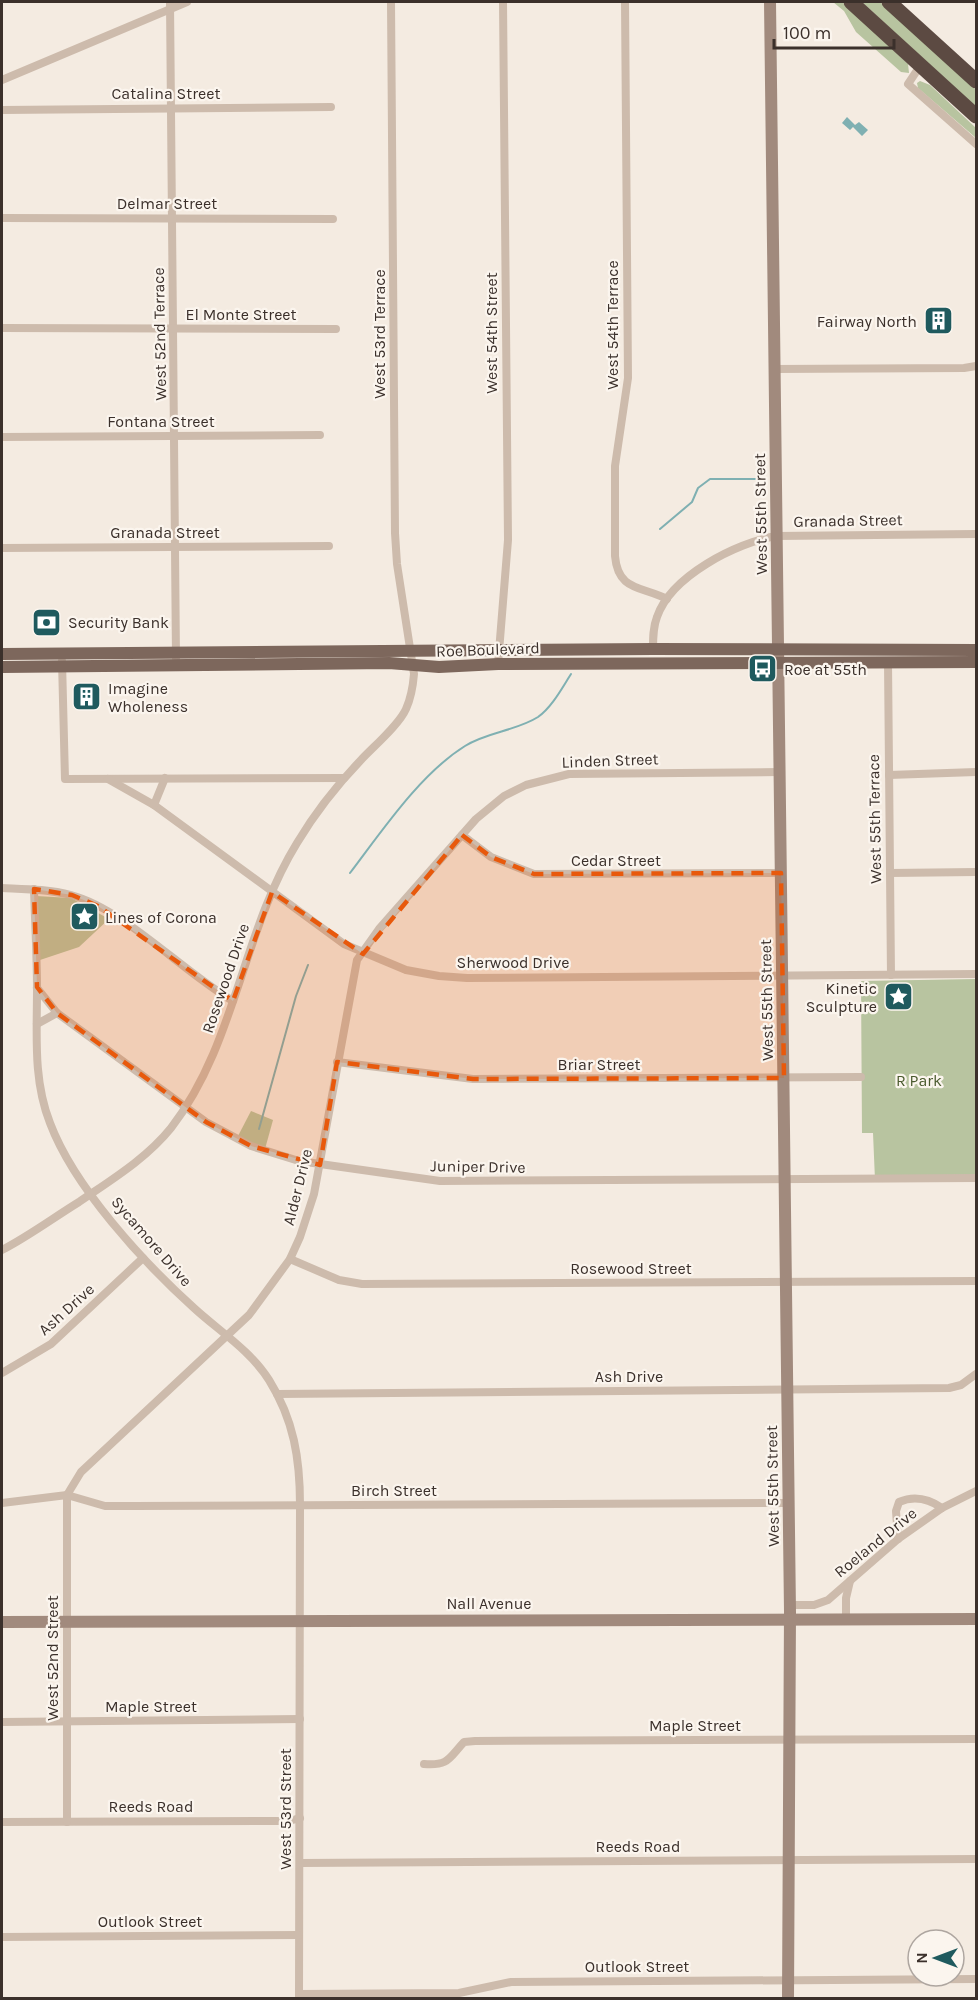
<svg xmlns="http://www.w3.org/2000/svg" width="978" height="2000" viewBox="0 0 978 2000" font-family="Karla,sans-serif">
<style>
.green{fill:#b8c4a0}
.water{fill:#7fb0b2}
.lines{fill:none;stroke-linecap:round;stroke-linejoin:round}
.stream{stroke:#7fb0b2;stroke-width:2}
.street{stroke:#cdbbac;stroke-width:8}
.secondary{stroke:#a18a7d;stroke-width:12}
.primary{stroke:#7d675c;stroke-width:12}
.highway{stroke:#5c4a42;stroke-width:15}
.marked{fill:#e8590c;fill-opacity:0.2;stroke:#e8590c;stroke-width:4.5;stroke-dasharray:12 8;stroke-linejoin:round}
.labels{text-anchor:middle;stroke-width:4.5;stroke-linejoin:round;paint-order:stroke}
.street-label{font-size:16px;fill:#3b302b;stroke:#fbf5ee}
.poi-label{font-size:16px;fill:#3b302b;stroke:#fbf5ee;text-anchor:start}
.park-label{font-size:16px;fill:#4a5a2e;stroke:#fbf5ee}
</style>
<rect width="100%" height="100%" fill="#f4ebe1"/>
<g class="green">
<path d="M 833,2 L 842,2 L 908,64 L 909,73 L 901,72 L 856,32 L 844,11 Z"/>
<path d="M 862,2 L 880,2 L 976,90 L 976,107 Z"/>
<path d="M 920,81 L 930,85 L 976,128 L 976,138 L 918,88 L 917,83 Z"/>
<path d="M 36,896 L 71,898 L 109,919 L 79,947 L 37,961 Z"/>
<path d="M 976,979 L 976,1178 L 875,1180 L 873,1133 L 862,1133 L 861,981 Z"/>
<path d="M 251,1111 L 273,1120 L 265,1149 L 238,1136 Z"/>
</g>
<path class="water" d="M 847,117 L 855,125 L 859,122 L 868,130 L 862,136 L 853,127 L 850,130 L 842,123 Z"/>
<g class="lines">
<g class="stream">
<path d="M 660,529 L 692,502 L 698,488 L 710,479 L 760,479"/>
<path d="M 350,873 C 382,831 420,774 465,746 C 487,732 516,731 538,717 C 552,707 562,688 571,674"/>
<path d="M 259,1129 L 296,996 L 308,965"/>
</g>
<g class="street">
<path d="M 170,2 L 176,658"/>
<path d="M 625,2 L 628,378 L 615,466 L 615,556 C 618,591 641,586 667,599"/>
<path d="M 920,66 L 908,84 L 976,144"/>
<path d="M 2,80 L 187,2"/>
<path d="M 2,110 L 331,107"/>
<path d="M 2,218 L 333,219"/>
<path d="M 2,328 L 336,329"/>
<path d="M 775,369 L 964,368 L 976,366"/>
<path d="M 2,437 L 320,435"/>
<path d="M 2,548 L 329,546"/>
<path d="M 653,649 C 653,638 653,627 657,617 C 671,576 736,543 776,536 L 976,534"/>
<path d="M 62,661 L 65,779 L 344,778"/>
<path d="M 888,662 L 891,975"/>
<path d="M 498,664 L 508,540 L 503,2"/>
<path d="M 889,775 L 976,772"/>
<path d="M 108,779 L 154,805 L 344,944 L 406,970 L 439,976 L 467,978 L 976,974"/>
<path d="M 154,805 L 165,778"/>
<path d="M 462,835 L 491,857 L 534,874 L 781,873"/>
<path d="M 890,873 L 976,872"/>
<path d="M 2,888 C 24,889 48,889 71,895 C 124,909 183,972 233,1001"/>
<path d="M 34,889 C 35,923 37,956 37,989 C 37,1035 33,1080 50,1123 C 74,1187 143,1262 194,1308 C 219,1331 250,1350 269,1380 C 294,1420 300,1459 300,1505 L 299,1998"/>
<path d="M 37,988 L 57,1013 L 206,1122 L 251,1146 L 299,1161 L 440,1181 L 976,1178"/>
<path d="M 37,1024 L 57,1013"/>
<path d="M 337,1062 L 473,1079 L 861,1077"/>
<path d="M 2,1250 C 29,1236 53,1218 79,1202 C 111,1180 146,1159 171,1128 C 236,1044 242,932 297,843 C 315,813 337,785 361,760 C 373,747 399,725 406,709 C 411,698 413,686 414,674 L 397,564 L 395,533 L 391,2"/>
<path d="M 290,1259 L 339,1280 L 362,1284 L 976,1281"/>
<path d="M 2,1373 L 51,1344 L 143,1258"/>
<path d="M 277,1394 L 949,1388 L 961,1385 L 976,1374"/>
<path d="M 2,1503 L 67,1495 L 105,1506 L 135,1506 L 788,1503"/>
<path d="M 898,1539 L 896,1511 L 899,1502 C 915,1495 929,1499 942,1508"/>
<path d="M 790,1605 L 814,1605 L 828,1600 L 898,1539 L 942,1508 L 976,1491"/>
<path d="M 846,1617 L 846,1598 L 850,1581"/>
<path d="M 2,1722 L 300,1719"/>
<path d="M 424,1764 C 449,1766 449,1758 464,1742 L 475,1741 L 976,1739"/>
<path d="M 2,1822 L 289,1821 L 300,1818"/>
<path d="M 67,1822 L 67,1495 L 81,1472 L 249,1315 L 290,1259 L 300,1237 L 314,1194 L 357,960 L 379,929 L 476,819 L 504,796 L 526,785 L 569,774 L 779,772"/>
<path d="M 300,1863 L 976,1859"/>
<path d="M 2,1937 L 299,1935"/>
<path d="M 299,1994 L 459,1993 L 511,1982 L 976,1979"/>
</g>
<g class="secondary">
<path d="M 770,2 L 790,1612 L 788,1998"/>
<path d="M 2,1622 L 976,1619"/>
</g>
<g class="primary">
<path d="M 2,654 L 653,649 L 976,650"/>
<path d="M 2,667 L 389,663 L 439,667 L 498,664 L 976,662"/>
</g>
<g class="highway">
<path d="M 851,2 L 976,116"/>
<path d="M 889,2 L 976,81"/>
</g>
</g>
<path class="marked" d="M 462,835 L 491,857 L 534,874 L 781,873 L 784,1078 L 473,1079 L 337,1062 L 320,1165 L 251,1146 L 206,1122 L 57,1013 L 37,987 L 34,889 L 72,895 L 98,906 L 233,1001 L 272,892 L 363,954 Z"/>
<defs>
<symbol id="building-square" viewBox="-11 -11 22 22"><rect x="-9" y="-9" width="18" height="18" rx="4" fill="#1f5a5e" stroke="#fbf5ee"/><path d="M-4-6H4V6H1V3H-1V6H-4ZM-2.5-4.3h1.7v1.8h-1.7ZM.8-4.3h1.7v1.8H.8ZM-2.5-1h1.7V.8h-1.7ZM.8-1h1.7V.8H.8Z" fill="#fff"/></symbol>
<symbol id="bank-square" viewBox="-11 -11 22 22"><rect x="-9" y="-9" width="18" height="18" rx="4" fill="#1f5a5e" stroke="#fbf5ee"/><path d="M-6-4H6V4H-6ZM0-2.3a2.3 2.3 0 1 0 0 4.6a2.3 2.3 0 1 0 0-4.6Z" fill="#fff"/></symbol>
<symbol id="bus-square" viewBox="-11 -11 22 22"><rect x="-9" y="-9" width="18" height="18" rx="4" fill="#1f5a5e" stroke="#fbf5ee"/><path d="M-5-6H5V4H4V6H2V4H-2V6H-4V4H-5ZM-3.5-4V0h7V-4ZM-3.5 1.2v1.5H-2V1.2ZM2 1.2v1.5H3.5V1.2Z" fill="#fff"/></symbol>
<symbol id="sight-square" viewBox="-11 -11 22 22"><rect x="-9" y="-9" width="18" height="18" rx="4" fill="#1f5a5e" stroke="#fbf5ee"/><path d="M0-6L1.8-2.2L6-1.7L2.9 1.2L3.7 5.4L0 3.3L-3.7 5.4L-2.9 1.2L-6-1.7L-1.8-2.2Z" fill="#fff"/></symbol>
</defs>
<g fill-rule="evenodd">
<use href="#building-square" x="922" y="304" width="33" height="33"/>
<use href="#bank-square" x="30" y="606" width="33" height="33"/>
<use href="#bus-square" x="746" y="652" width="33" height="33"/>
<use href="#building-square" x="70" y="680" width="33" height="33"/>
<use href="#sight-square" x="68" y="900" width="33" height="33"/>
<use href="#sight-square" x="882" y="980" width="33" height="33"/>
</g>
<g class="labels">
<g class="street-label">
<text x="166" y="99">Catalina Street</text>
<text x="167" y="209">Delmar Street</text>
<text x="241" y="320">El Monte Street</text>
<text transform="translate(612 325) rotate(-90)" y="6">West 54th Terrace</text>
<text transform="translate(491 333) rotate(-90)" y="6">West 54th Street</text>
<text transform="translate(159 334) rotate(-91)" y="6">West 52nd Terrace</text>
<text transform="translate(379 334) rotate(-90)" y="6">West 53rd Terrace</text>
<text x="161" y="427">Fontana Street</text>
<text transform="translate(760 514) rotate(-91)" y="6">West 55th Street</text>
<text transform="translate(848 520) rotate(-1)" y="6">Granada Street</text>
<text x="165" y="538">Granada Street</text>
<text transform="translate(488 649) rotate(-2)" y="6">Roe Boulevard</text>
<text transform="translate(610 760) rotate(-2)" y="6">Linden Street</text>
<text transform="translate(874 819) rotate(-91)" y="6">West 55th Terrace</text>
<text x="616" y="866">Cedar Street</text>
<text x="513" y="968">Sherwood Drive</text>
<text transform="translate(225 978) rotate(-71)" y="6">Rosewood Drive</text>
<text transform="translate(766 1000) rotate(-91)" y="6">West 55th Street</text>
<text x="599" y="1070">Briar Street</text>
<text transform="translate(478 1166) rotate(1)" y="6">Juniper Drive</text>
<text transform="translate(297 1187) rotate(-76)" y="6">Alder Drive</text>
<text transform="translate(152 1241) rotate(49)" y="6">Sycamore Drive</text>
<text x="631" y="1274">Rosewood Street</text>
<text transform="translate(66 1309) rotate(-42)" y="6">Ash Drive</text>
<text x="629" y="1382">Ash Drive</text>
<text transform="translate(772 1486) rotate(-91)" y="6">West 55th Street</text>
<text x="394" y="1496">Birch Street</text>
<text transform="translate(875 1542) rotate(-39)" y="6">Roeland Drive</text>
<text x="489" y="1609">Nall Avenue</text>
<text transform="translate(52 1658) rotate(-90)" y="6">West 52nd Street</text>
<text x="151" y="1712">Maple Street</text>
<text x="695" y="1731">Maple Street</text>
<text x="151" y="1812">Reeds Road</text>
<text transform="translate(285 1809) rotate(-90)" y="6">West 53rd Street</text>
<text x="638" y="1852">Reeds Road</text>
<text x="150" y="1927">Outlook Street</text>
<text x="637" y="1972">Outlook Street</text>
</g>
<g class="poi-label">
<text x="917" y="327" text-anchor="end">Fairway North</text>
<text x="68" y="628">Security Bank</text>
<text x="784" y="675">Roe at 55th</text>
<text x="108" y="694">Imagine<tspan x="108" dy="18">Wholeness</tspan></text>
<text x="105" y="923">Lines of Corona</text>
<text x="877" y="994" text-anchor="end">Kinetic<tspan x="877" dy="18">Sculpture</tspan></text>
</g>
<g class="park-label">
<text x="919" y="1086">R Park</text>
</g>
</g>
<rect width="978" height="2000" fill="none" stroke="#3b302b" stroke-width="6"/>
<g transform="translate(936 1958) rotate(270)"><circle r="28" fill="#fbf5ee" stroke="#aea6a0" stroke-width="1.5"/>
<path d="M0-4.5L10 22L0 15L-10 22Z" fill="#1f5a5e"/>
<text y="-9" font-size="16" font-weight="bold" text-anchor="middle" fill="#3b302b">N</text>
</g>
<path d="M774 39v9h120v-9" fill="none" stroke="#3b302b" stroke-width="3"/>
<text x="783" y="39" font-size="18" fill="#3b302b" stroke="#fbf5ee" stroke-width="4.5" paint-order="stroke">100 m</text>
</svg>
